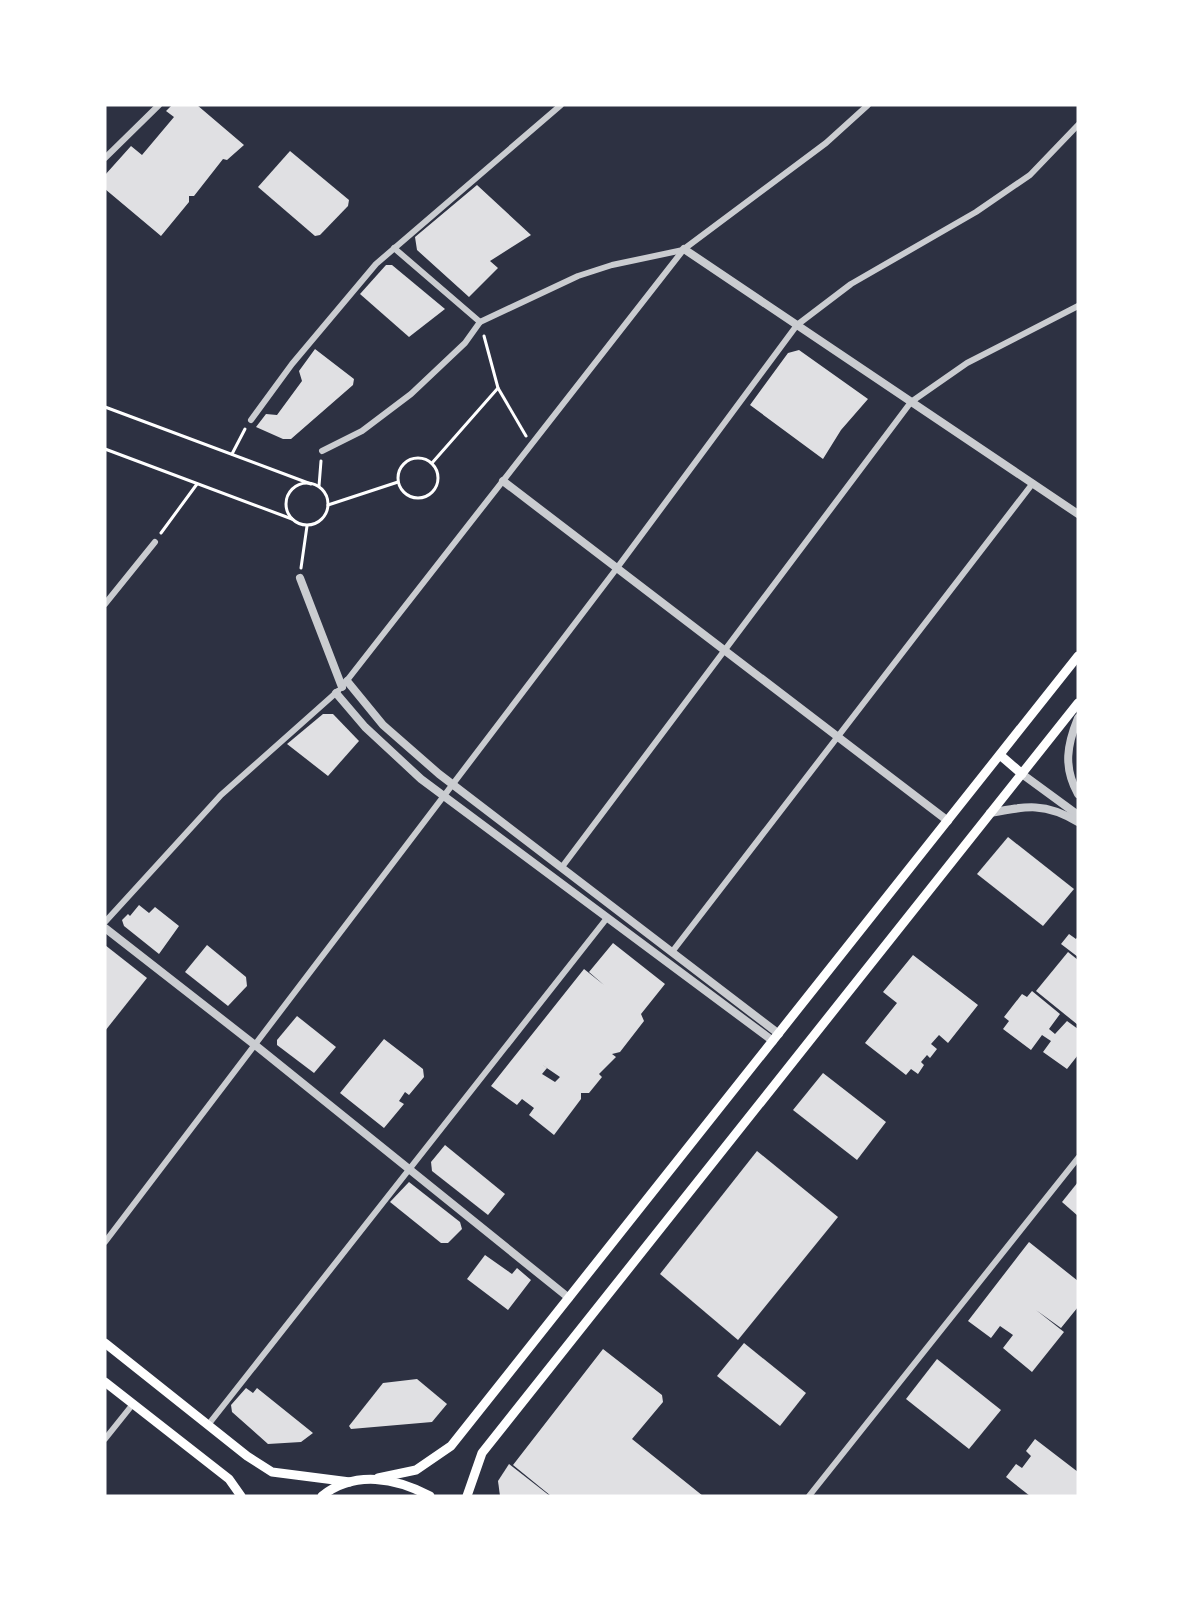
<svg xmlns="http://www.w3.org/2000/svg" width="1183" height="1601" viewBox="0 0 1183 1601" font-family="Roboto,sans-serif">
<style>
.building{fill:#e0e0e3;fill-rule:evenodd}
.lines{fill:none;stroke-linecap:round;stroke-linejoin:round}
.path{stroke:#fff;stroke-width:3}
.minor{stroke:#caccd0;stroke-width:6}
.tertiary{stroke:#caccd0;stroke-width:8}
.secondary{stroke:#fff;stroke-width:9}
</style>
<rect width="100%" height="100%" fill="#2d3142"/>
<g class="building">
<path d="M 172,105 L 197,105 L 244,145 L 227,160 L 223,159 L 194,196 L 189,196 L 189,202 L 161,236 L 105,189 L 105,175 L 131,146 L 142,155 L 174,117 L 166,111 Z"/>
<path d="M 290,151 L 349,200 L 348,206 L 320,235 L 315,236 L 258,187 Z"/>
<path d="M 477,185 L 531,235 L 490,261 L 498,268 L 469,297 L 417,250 L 415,237 Z"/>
<path d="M 386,265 L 392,265 L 445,309 L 409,337 L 360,294 Z"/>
<path d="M 315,349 L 354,379 L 353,385 L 291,439 L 283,439 L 256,427 L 266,414 L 277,415 L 302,381 L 299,371 Z"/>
<path d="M 799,350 L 868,399 L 841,430 L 823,459 L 750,405 L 788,353 Z"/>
<path d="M 323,714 L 333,714 L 359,741 L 328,776 L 287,744 Z"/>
<path d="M 1008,837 L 1074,889 L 1043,926 L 977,874 Z"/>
<path d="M 139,905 L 149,913 L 155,907 L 179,926 L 159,954 L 124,926 L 122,920 L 128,914 L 130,916 Z"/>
<path d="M 1069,934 L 1076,939 L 1078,936 L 1078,957 L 1061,944 Z"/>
<path d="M 613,943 L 665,984 L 641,1014 L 644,1021 L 620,1052 L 612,1054 L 616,1057 L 599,1074 L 602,1077 L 589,1093 L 581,1093 L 581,1099 L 554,1135 L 529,1115 L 534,1108 L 522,1099 L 517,1105 L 491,1086 L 584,969 L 604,985 L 589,972 ZM 541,1064 L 560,1077 L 555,1082 L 542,1074 L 547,1068 Z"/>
<path d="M 105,945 L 147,978 L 105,1031 Z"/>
<path d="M 207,945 L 246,977 L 247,986 L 228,1006 L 185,972 Z"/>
<path d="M 1068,952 L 1078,960 L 1078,1025 L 1036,991 Z"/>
<path d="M 913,955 L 978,1005 L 948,1043 L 939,1035 L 931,1044 L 937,1049 L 930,1058 L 927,1055 L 921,1062 L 924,1065 L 918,1074 L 911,1069 L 906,1075 L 865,1043 L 897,1003 L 883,992 Z"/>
<path d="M 1032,991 L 1060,1014 L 1049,1029 L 1055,1034 L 1067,1021 L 1078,1029 L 1078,1055 L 1067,1069 L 1043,1052 L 1051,1041 L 1042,1035 L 1031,1050 L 1003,1029 L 1009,1021 L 1004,1017 L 1022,994 L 1027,997 Z"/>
<path d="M 297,1016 L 336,1047 L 314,1073 L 277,1045 L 277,1040 Z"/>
<path d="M 384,1039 L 423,1069 L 424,1077 L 409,1095 L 405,1092 L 399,1101 L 404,1104 L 384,1128 L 340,1093 Z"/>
<path d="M 823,1073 L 886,1122 L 857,1160 L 793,1110 Z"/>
<path d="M 445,1145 L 505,1194 L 488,1215 L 432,1171 L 431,1162 Z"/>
<path d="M 757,1151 L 838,1217 L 738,1340 L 660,1274 Z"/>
<path d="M 409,1182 L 460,1222 L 462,1229 L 448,1243 L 441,1243 L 390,1202 Z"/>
<path d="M 1078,1182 L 1078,1216 L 1062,1202 Z"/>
<path d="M 1029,1242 L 1078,1281 L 1078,1307 L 1061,1328 L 1036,1310 L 1064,1332 L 1032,1372 L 1003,1348 L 1013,1335 L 1000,1326 L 991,1338 L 968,1321 Z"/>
<path d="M 485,1255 L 512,1274 L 517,1268 L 531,1280 L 508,1310 L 467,1279 Z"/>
<path d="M 744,1343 L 806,1393 L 780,1426 L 717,1376 Z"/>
<path d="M 603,1349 L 662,1395 L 663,1402 L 632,1439 L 703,1496 L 551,1496 L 513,1465 Z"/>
<path d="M 937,1359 L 1001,1410 L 969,1449 L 906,1399 Z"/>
<path d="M 417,1379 L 447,1404 L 432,1422 L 351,1429 L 349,1426 L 383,1383 Z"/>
<path d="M 246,1388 L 253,1393 L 257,1388 L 313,1433 L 301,1442 L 268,1444 L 232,1412 L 231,1405 Z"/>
<path d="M 1035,1439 L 1078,1472 L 1078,1496 L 1030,1496 L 1006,1477 L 1016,1464 L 1022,1468 L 1031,1456 L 1026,1451 Z"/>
<path d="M 509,1464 L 550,1496 L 500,1496 L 498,1481 Z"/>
</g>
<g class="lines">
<g class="path">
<path d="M 498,388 L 526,436"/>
<path d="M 105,407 L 311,484"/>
<path d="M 105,449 L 292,519"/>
<path d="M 232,454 L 245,429"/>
<circle cx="418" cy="478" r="20"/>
<path d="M 432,463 L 498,388 L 484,336"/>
<circle cx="307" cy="504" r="21"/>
<path d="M 319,486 L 321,461"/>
<path d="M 328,505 L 398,482"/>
<path d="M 161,533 L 197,484"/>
<path d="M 301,568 L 307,526"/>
</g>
<g class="minor">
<path d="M 105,158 L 159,105"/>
<path d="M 394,248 L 480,322"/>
<path d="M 251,420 L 292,364 L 376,264 L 561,105"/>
<path d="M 322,451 L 362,431 L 411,394 L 465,343 L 480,322 L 578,276 L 612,265 L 683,250"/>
<path d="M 105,604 L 155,542"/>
<path d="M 345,683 L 684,249 L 826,143 L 868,105"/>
<path d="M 562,867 L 911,402 L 967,363 L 1078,306"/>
<path d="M 105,922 L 221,795 L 338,691"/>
<path d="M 672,952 L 1033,483"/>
<path d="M 105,1242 L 617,568 L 797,325 L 851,284 L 976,212 L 1030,175 L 1078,125"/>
<path d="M 208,1425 L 607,918"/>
<path d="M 105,1439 L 133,1404"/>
<path d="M 809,1496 L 1078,1158"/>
</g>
<g class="tertiary">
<path d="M 684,249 L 1078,514"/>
<path d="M 503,481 L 948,821"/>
<path d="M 300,578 L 342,687"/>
<path d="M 347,681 L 383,725 L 439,774 L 779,1034"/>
<path d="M 336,693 L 365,727 L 421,779 L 773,1041"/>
<path d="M 1078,718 C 1067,745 1063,767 1078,794"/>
<path d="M 1022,774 L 1078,815"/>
<path d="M 990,813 C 1026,806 1045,802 1078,822"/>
<path d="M 105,928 L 255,1045 L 569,1298"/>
</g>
<g class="secondary">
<path d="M 1000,755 L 1022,774"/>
<path d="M 105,1343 L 247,1456 L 272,1472 L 350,1482"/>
<path d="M 105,1382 L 229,1479 L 241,1496"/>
<path d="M 378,1478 L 416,1470 L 451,1446 L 1078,656"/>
<path d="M 322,1496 C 355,1470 396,1478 430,1496"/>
<path d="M 467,1496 L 482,1453 L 1078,703"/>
</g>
</g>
<rect width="1183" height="1601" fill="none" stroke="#ffffff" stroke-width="213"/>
</svg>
